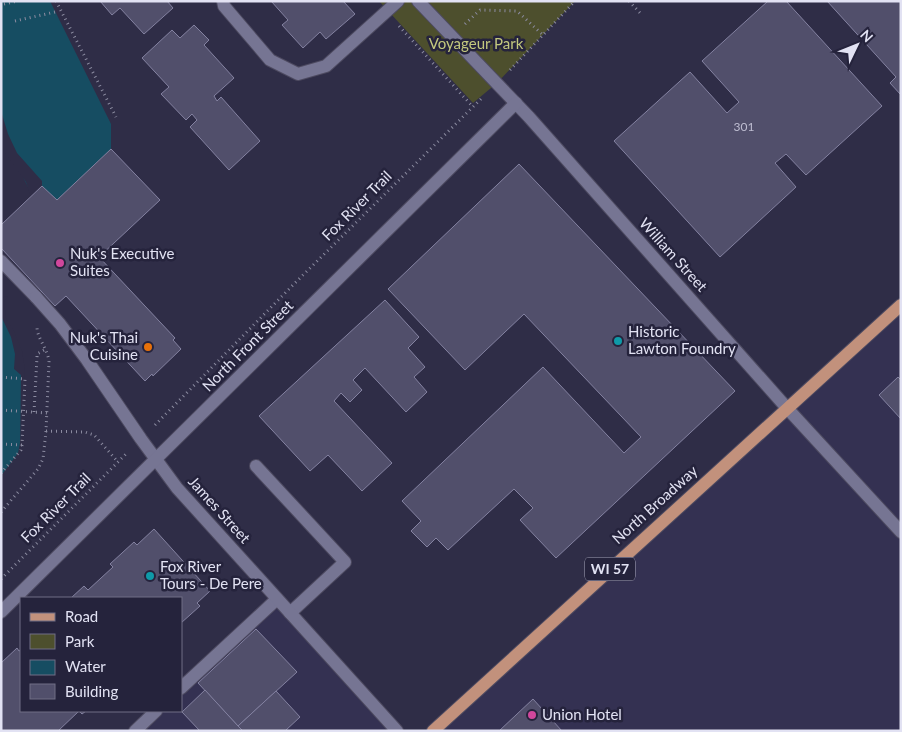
<svg xmlns="http://www.w3.org/2000/svg" width="902" height="732" viewBox="0 0 902 732" font-family="Lato,sans-serif">
<style>
.built{fill:#343152}
.green{fill:#4d4f2d}
.water{fill:#164d62}
.pier{fill:#2f2d47}
.building{fill:#514f6b;stroke:#8482a1}
.lines{fill:none;stroke-linecap:round;stroke-linejoin:round}
.service-casing{stroke:#4d4a60;stroke-width:14}
.minor-casing{stroke:#4d4a60;stroke-width:14}
.primary-casing{stroke:#4d4a60;stroke-width:14}
.path{stroke:#8c8ca1;stroke-width:3;stroke-dasharray:1 4;stroke-linecap:butt}
.service{stroke:#767593;stroke-width:12}
.minor{stroke:#767593;stroke-width:12}
.primary{stroke:#c2917c;stroke-width:12}
.hotel-dot{fill:#d1479c;stroke:#25233c;stroke-width:2}
.culture-dot{fill:#0f9aa8;stroke:#25233c;stroke-width:2}
.food-dot{fill:#e8710a;stroke:#25233c;stroke-width:2}
.labels{text-anchor:middle;stroke-width:5;stroke-linejoin:round;paint-order:stroke}
.number-label{font-size:12px;fill:#bebdd1}
.shield{fill:#25233c;stroke:#a9a9bc;stroke-width:1}
.shield-label{font-size:14px;font-weight:bold;fill:#e2e2f3}
.park-label{font-size:15px;fill:#c3c87e;stroke:#25233c}
.street-label{font-size:15px;fill:#e2e2f3;stroke:#25233c}
.poi-label{font-size:15px;fill:#e2e2f3;stroke:#25233c;text-anchor:start}
</style>
<rect width="100%" height="100%" fill="#2f2d47"/>
<g class="built">
<path d="M 901,305 L 901,731 L 433,731 Z"/>
<path d="M 277,599 L 397,731 L 135,731 L 156,711 L 181,711 L 181,688 Z"/>
</g>
<path class="green" d="M 379,1 L 575,1 L 497,83 L 473,103 Z"/>
<g class="water">
<path d="M 1,1 L 50,1 L 111,124 L 111,149 L 57,200 L 42,186 L 32,195 L 1,133 Z"/>
<path d="M 1,301 L 1,307 L 11,332 L 22,370 L 21,438 L 18,453 L 1,476 Z"/>
</g>
<g class="pier">
<path d="M 1,111 L 8,134 L 17,153 L 42,181 L 42,186 L 31,197 L 26,182 L 3,150 L 1,142 Z"/>
<path d="M 5,296 L 8,297 L 4,301 L 6,318 L 14,331 L 22,351 L 25,370 L 23,438 L 21,454 L 1,479 L 1,476 L 20,452 L 21,375 L 14,369 L 15,354 L 11,337 L 1,316 L 1,300 Z"/>
</g>
<g class="building">
<path d="M 100,1 L 167,1 L 173,8 L 144,34 L 120,8 L 112,15 Z"/>
<path d="M 271,1 L 343,1 L 355,14 L 326,39 L 320,32 L 303,48 L 282,25 L 288,20 Z"/>
<path d="M 768,1 L 786,1 L 882,106 L 806,175 L 786,154 L 775,163 L 796,187 L 720,257 L 614,141 L 690,72 L 727,113 L 739,102 L 702,61 Z"/>
<path d="M 827,1 L 901,1 L 901,95 L 890,83 L 896,77 Z"/>
<path d="M 194,25 L 209,40 L 204,45 L 234,78 L 214,96 L 217,101 L 221,97 L 260,141 L 229,170 L 190,127 L 197,120 L 192,114 L 186,120 L 161,94 L 169,87 L 142,58 L 172,30 L 180,38 Z"/>
<path d="M 111,149 L 160,200 L 99,257 L 175,338 L 173,340 L 181,349 L 153,376 L 152,374 L 145,381 L 66,296 L 55,306 L 1,248 L 1,225 L 42,186 L 57,200 Z"/>
<path d="M 519,164 L 735,391 L 556,558 L 520,520 L 533,508 L 514,489 L 448,550 L 436,538 L 427,547 L 411,531 L 421,521 L 402,501 L 543,367 L 624,453 L 641,437 L 524,314 L 465,370 L 388,289 Z"/>
<path d="M 385,300 L 419,337 L 408,348 L 425,367 L 414,377 L 427,392 L 406,412 L 365,368 L 353,380 L 362,390 L 350,402 L 341,393 L 334,401 L 392,463 L 362,491 L 328,455 L 310,471 L 259,416 Z"/>
<path d="M 898,377 L 901,380 L 901,419 L 879,395 Z"/>
<path d="M 154,529 L 210,591 L 197,603 L 200,606 L 181,623 L 181,598 L 71,598 L 84,586 L 88,590 L 113,567 L 110,564 L 134,542 L 137,545 Z"/>
<path d="M 256,629 L 297,672 L 238,726 L 198,683 Z"/>
<path d="M 17,648 L 19,651 L 21,650 L 21,711 L 86,711 L 82,714 L 79,711 L 58,731 L 1,731 L 1,663 Z"/>
<path d="M 205,690 L 238,726 L 243,731 L 200,731 L 182,712 Z"/>
<path d="M 276,691 L 300,717 L 285,731 L 243,731 L 238,726 Z"/>
<path d="M 533,699 L 562,731 L 499,731 Z"/>
</g>
<g class="lines">
<defs>
<g id="service">
<path d="M 1,261 L 36,297"/>
<path d="M 256,466 L 345,562 L 290,613"/>
<path d="M 181,688 L 277,599"/>
<path d="M 135,731 L 156,711"/>
</g>
<g id="minor">
<path d="M 223,1 L 224,6 L 270,60 L 298,74 L 326,66 L 398,1"/>
<path d="M 418,1 L 529,117 L 786,407 L 901,532"/>
<path d="M 36,297 L 60,324 L 87,360 L 141,439 L 177,488 L 397,731"/>
<path d="M 1,612 L 516,103"/>
</g>
<path id="primary" d="M 433,731 L 901,305"/>
</defs>
<use href="#service" class="service-casing"/>
<use href="#minor" class="minor-casing"/>
<use href="#primary" class="primary-casing"/>
<g class="path">
<path d="M 56,1 L 116,117"/>
<path d="M 629,1 L 641,14"/>
<path d="M 4,4 L 18,1"/>
<path d="M 15,21 L 55,12"/>
<path d="M 465,24 L 480,10 L 517,11 L 543,35"/>
<path d="M 399,26 L 473,107"/>
<path d="M 510,70 L 575,1"/>
<path d="M 1,377 L 25,379 L 22,445 L 21,450 L 1,473"/>
<path d="M 1,410 L 47,413"/>
<path d="M 34,412 L 37,357 L 37,354 L 46,349"/>
<path d="M 155,425 L 295,283 L 483,97"/>
<path d="M 46,431 L 85,432 L 94,435 L 118,462"/>
<path d="M 1,444 L 22,445"/>
<path d="M 1,512 L 38,469 L 43,459 L 46,431 L 49,362 C 48,349 38,340 37,328"/>
<path d="M 1,579 L 127,453"/>
</g>
<use href="#service" class="service"/>
<use href="#minor" class="minor"/>
<use href="#primary" class="primary"/>
</g>
<g class="hotel-dot">
<circle cx="60" cy="263" r="5"/>
<circle cx="532" cy="715" r="5"/>
</g>
<g class="culture-dot">
<circle cx="618" cy="341" r="5"/>
<circle cx="150" cy="576" r="5"/>
</g>
<circle class="food-dot" cx="148" cy="347" r="5"/>
<g class="labels">
<g class="number-label">
<text x="744" y="131">301</text>
</g>
<rect class="shield" x="585" y="557.5" width="50" height="23" rx="4"/>
<g class="shield-label">
<text x="610" y="574">WI 57</text>
</g>
<g class="park-label">
<text x="476" y="49">Voyageur Park</text>
</g>
<g class="street-label">
<text transform="translate(357 206) rotate(-45)" y="5">Fox River Trail</text>
<text transform="translate(673 255) rotate(48)" y="5">William Street</text>
<text transform="translate(248 346) rotate(-45)" y="5">North Front Street</text>
<text transform="translate(655 505) rotate(-42)" y="5">North Broadway</text>
<text transform="translate(56 508) rotate(-45)" y="5">Fox River Trail</text>
<text transform="translate(219 510) rotate(48)" y="5">James Street</text>
</g>
<g class="poi-label">
<text x="70" y="259">Nuk's Executive<tspan x="70" dy="17">Suites</tspan></text>
<text x="628" y="337">Historic<tspan x="628" dy="17">Lawton Foundry</tspan></text>
<text x="138" y="343" text-anchor="end">Nuk's Thai<tspan x="138" dy="17">Cuisine</tspan></text>
<text x="160" y="572">Fox River<tspan x="160" dy="17">Tours - De Pere</tspan></text>
<text x="542" y="720">Union Hotel</text>
</g>
</g>
<rect width="902" height="732" fill="none" stroke="#e2e2f3" stroke-width="5"/>
<rect x="20" y="597" width="162" height="115" fill="#25233c" stroke="#716f85"/>
<rect x="30" y="613" width="25" height="8" fill="#c2917c" stroke="#716f85"/>
<text x="65" y="622" font-size="15" fill="#e2e2f3">Road</text>
<rect x="30" y="634" width="25" height="15" fill="#4d4f2d" stroke="#716f85"/>
<text x="65" y="647" font-size="15" fill="#e2e2f3">Park</text>
<rect x="30" y="660" width="25" height="15" fill="#164d62" stroke="#716f85"/>
<text x="65" y="672" font-size="15" fill="#e2e2f3">Water</text>
<rect x="30" y="684" width="25" height="15" fill="#514f6b" stroke="#716f85"/>
<text x="65" y="697" font-size="15" fill="#e2e2f3">Building</text>
<g transform="translate(857 45) rotate(47)" stroke="#25233c" stroke-width="4" paint-order="stroke">
<path d="M0-4L9 19L0 12L-9 19Z" fill="#e2e2f3"/>
<text y="-8" font-size="14" font-weight="bold" text-anchor="middle" fill="#e2e2f3">N</text>
</g>
</svg>
